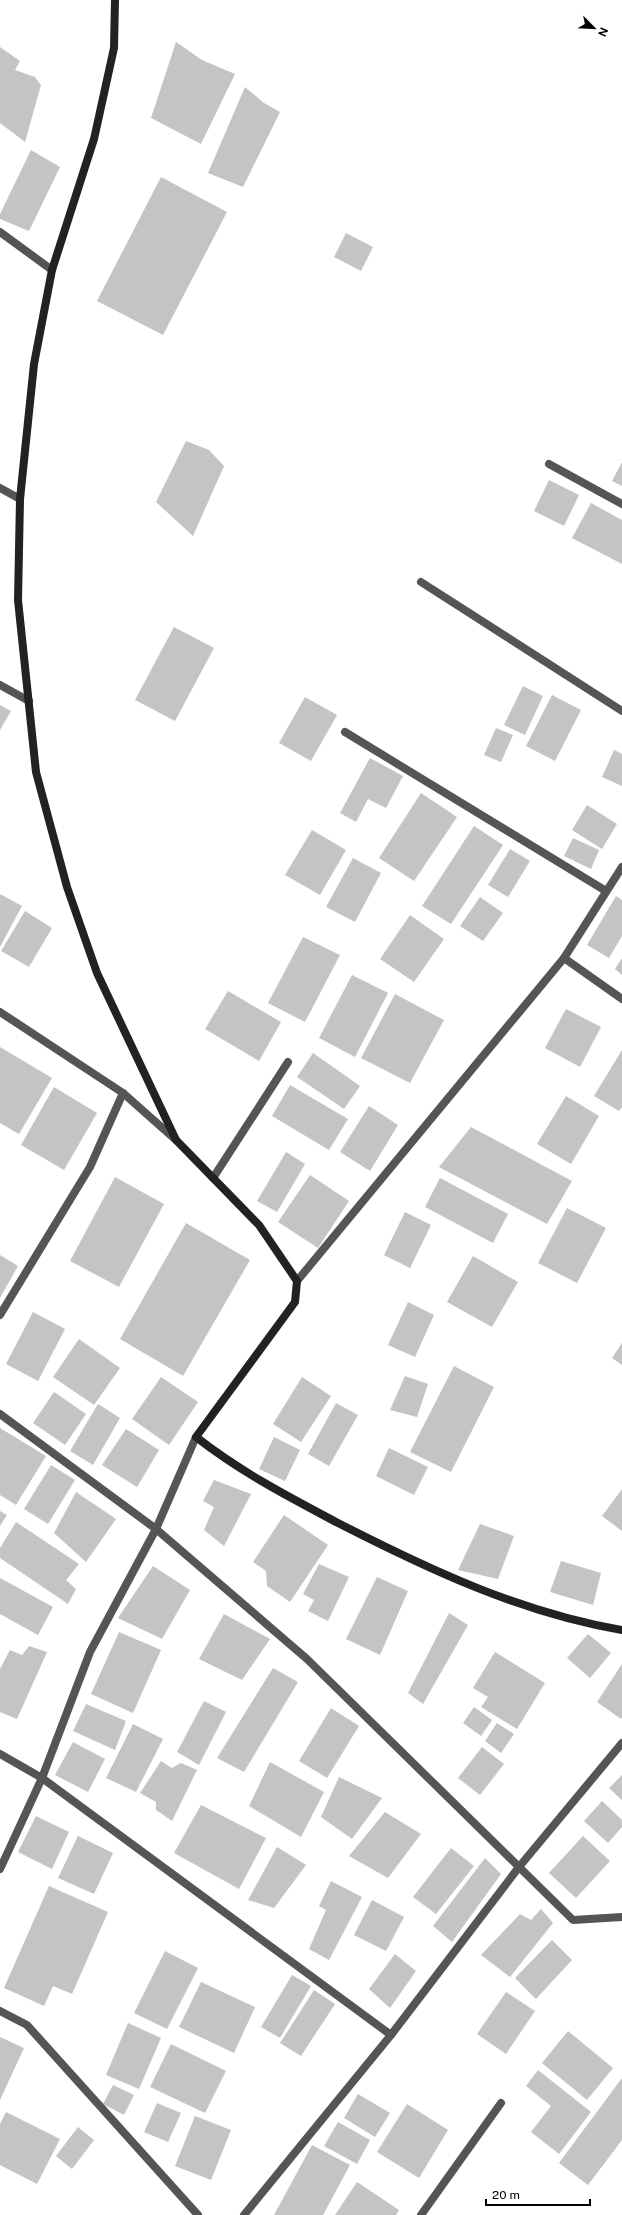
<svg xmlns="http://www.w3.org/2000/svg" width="622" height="2215" viewBox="0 0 622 2215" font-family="'Public Sans',sans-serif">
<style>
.building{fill:#c4c4c4}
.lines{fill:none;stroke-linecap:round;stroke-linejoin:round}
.minor{stroke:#555;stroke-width:8}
.tertiary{stroke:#555;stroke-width:8}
.secondary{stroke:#222;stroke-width:8}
</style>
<rect width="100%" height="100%" fill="#fff"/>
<g class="building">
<path d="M 176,42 L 202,60 L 235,74 L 201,144 L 151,118 Z"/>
<path d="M 0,47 L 20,61 L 15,70 L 35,77 L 41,85 L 25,142 L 0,123 Z"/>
<path d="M 245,87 L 264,103 L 280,112 L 243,187 L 208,173 Z"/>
<path d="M 31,150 L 60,167 L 29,231 L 0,219 L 0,214 Z"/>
<path d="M 161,177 L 227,212 L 163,335 L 97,301 Z"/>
<path d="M 346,233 L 373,247 L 361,271 L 334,257 Z"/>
<path d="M 186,441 L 209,450 L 224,466 L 193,536 L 156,502 Z"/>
<path d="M 622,462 L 622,486 L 612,481 Z"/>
<path d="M 549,480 L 579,495 L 564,526 L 534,511 Z"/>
<path d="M 591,503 L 622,520 L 622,564 L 572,538 Z"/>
<path d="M 174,627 L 214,648 L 175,721 L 135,700 Z"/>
<path d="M 523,686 L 543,696 L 525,735 L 504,725 Z"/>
<path d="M 552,695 L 581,710 L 555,761 L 526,746 Z"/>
<path d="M 305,697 L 337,715 L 311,761 L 279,743 Z"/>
<path d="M 0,705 L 11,711 L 0,730 Z"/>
<path d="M 496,728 L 513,735 L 501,762 L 484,755 Z"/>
<path d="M 614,750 L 622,754 L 622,786 L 602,777 Z"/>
<path d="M 370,758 L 403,776 L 386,808 L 368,799 L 356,822 L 340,813 Z"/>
<path d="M 421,793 L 457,817 L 414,881 L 379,858 Z"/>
<path d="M 587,805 L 617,824 L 602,849 L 572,830 Z"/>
<path d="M 474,826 L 503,845 L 451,924 L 422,906 Z"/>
<path d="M 312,830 L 346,850 L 320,895 L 285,875 Z"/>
<path d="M 573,838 L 599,850 L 591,869 L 564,856 Z"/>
<path d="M 510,849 L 530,861 L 508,897 L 488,885 Z"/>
<path d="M 353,858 L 381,873 L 355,922 L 326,907 Z"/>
<path d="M 0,894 L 22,906 L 0,947 Z"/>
<path d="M 616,896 L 622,900 L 622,936 L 609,958 L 587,945 Z"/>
<path d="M 480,897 L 503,913 L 483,941 L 460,926 Z"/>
<path d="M 25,911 L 52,928 L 29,967 L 1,951 Z"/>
<path d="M 410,915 L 444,939 L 414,982 L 380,959 Z"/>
<path d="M 303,937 L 340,955 L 305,1022 L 268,1003 Z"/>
<path d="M 622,958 L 622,975 L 615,969 Z"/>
<path d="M 352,975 L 388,993 L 355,1057 L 319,1038 Z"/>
<path d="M 228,991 L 281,1022 L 259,1061 L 205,1029 Z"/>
<path d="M 395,994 L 444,1020 L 410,1083 L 361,1058 Z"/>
<path d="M 566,1009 L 601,1027 L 580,1067 L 545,1048 Z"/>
<path d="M 0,1047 L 52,1078 L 19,1134 L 0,1123 Z"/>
<path d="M 622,1050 L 622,1107 L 619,1111 L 594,1096 Z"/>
<path d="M 313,1053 L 360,1086 L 344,1109 L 297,1077 Z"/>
<path d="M 290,1085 L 348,1119 L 329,1150 L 272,1116 Z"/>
<path d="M 54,1087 L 97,1113 L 64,1170 L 21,1145 Z"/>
<path d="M 566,1096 L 599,1116 L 571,1164 L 537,1144 Z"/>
<path d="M 369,1106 L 398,1125 L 370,1171 L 340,1152 Z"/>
<path d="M 471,1127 L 572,1181 L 547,1224 L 439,1167 Z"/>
<path d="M 286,1152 L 305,1164 L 277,1212 L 257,1201 Z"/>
<path d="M 310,1175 L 349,1201 L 318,1248 L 278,1222 Z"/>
<path d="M 115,1177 L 164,1204 L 119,1287 L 70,1261 Z"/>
<path d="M 440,1178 L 508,1214 L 493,1243 L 425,1207 Z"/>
<path d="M 567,1208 L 606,1228 L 577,1283 L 538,1263 Z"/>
<path d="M 405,1212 L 431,1225 L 410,1268 L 384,1255 Z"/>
<path d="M 186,1223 L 250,1260 L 183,1376 L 120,1339 Z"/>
<path d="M 0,1255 L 18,1266 L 0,1298 Z"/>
<path d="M 473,1256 L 518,1282 L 492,1327 L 447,1302 Z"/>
<path d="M 408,1302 L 434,1315 L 415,1357 L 388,1345 Z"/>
<path d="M 33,1312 L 65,1329 L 38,1381 L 6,1364 Z"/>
<path d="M 79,1339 L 120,1368 L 94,1405 L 53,1377 Z"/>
<path d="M 622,1343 L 622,1365 L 612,1358 Z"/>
<path d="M 454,1366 L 494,1387 L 451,1472 L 410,1452 Z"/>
<path d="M 405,1376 L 428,1384 L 417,1417 L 390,1410 Z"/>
<path d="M 161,1377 L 198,1402 L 169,1445 L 132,1419 Z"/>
<path d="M 302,1377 L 331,1396 L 301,1442 L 273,1424 Z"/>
<path d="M 54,1392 L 86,1414 L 65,1445 L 33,1423 Z"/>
<path d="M 336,1403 L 358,1415 L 329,1466 L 308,1454 Z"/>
<path d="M 98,1404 L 120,1418 L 93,1465 L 70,1451 Z"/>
<path d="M 0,1428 L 46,1456 L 16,1505 L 0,1495 Z"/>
<path d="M 126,1429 L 159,1450 L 137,1487 L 102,1465 Z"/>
<path d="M 274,1437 L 300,1450 L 285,1481 L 259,1469 Z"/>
<path d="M 389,1448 L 428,1467 L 414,1495 L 376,1476 Z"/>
<path d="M 51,1465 L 75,1480 L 48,1524 L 24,1509 Z"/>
<path d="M 214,1480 L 251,1494 L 224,1546 L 204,1530 L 214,1507 L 203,1501 Z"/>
<path d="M 622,1489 L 622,1531 L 602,1516 Z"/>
<path d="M 76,1492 L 116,1519 L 86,1562 L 54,1533 Z"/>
<path d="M 0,1511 L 7,1515 L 0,1526 Z"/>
<path d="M 284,1515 L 328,1545 L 290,1602 L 267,1586 L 266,1571 L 253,1562 Z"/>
<path d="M 16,1522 L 79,1564 L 66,1580 L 76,1589 L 68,1604 L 0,1558 L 0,1548 Z"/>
<path d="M 480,1524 L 514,1536 L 498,1579 L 458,1570 Z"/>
<path d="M 561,1561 L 601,1573 L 593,1605 L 550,1592 Z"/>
<path d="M 319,1564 L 349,1577 L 328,1621 L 308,1611 L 314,1600 L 303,1594 Z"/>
<path d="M 153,1566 L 190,1590 L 162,1639 L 118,1618 Z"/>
<path d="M 377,1577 L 408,1591 L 380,1655 L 346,1639 Z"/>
<path d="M 0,1578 L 53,1607 L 38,1635 L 0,1614 Z"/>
<path d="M 449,1613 L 468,1625 L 423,1704 L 408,1693 Z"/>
<path d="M 224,1614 L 270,1639 L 242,1680 L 199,1659 Z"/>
<path d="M 119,1632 L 161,1650 L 133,1713 L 91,1694 Z"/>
<path d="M 588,1634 L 611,1653 L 590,1678 L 567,1658 Z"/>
<path d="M 29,1646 L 47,1652 L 17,1719 L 0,1712 L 0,1669 L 10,1650 L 22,1655 Z"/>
<path d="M 495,1652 L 545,1683 L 517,1729 L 481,1707 L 488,1697 L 473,1688 Z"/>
<path d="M 622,1664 L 622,1717 L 621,1719 L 597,1702 Z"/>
<path d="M 273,1668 L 298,1682 L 244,1772 L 217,1758 Z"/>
<path d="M 204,1701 L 226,1712 L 199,1765 L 177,1752 Z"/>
<path d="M 86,1704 L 126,1721 L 115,1750 L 73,1731 Z"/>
<path d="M 474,1707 L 492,1720 L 481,1736 L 463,1723 Z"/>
<path d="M 331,1708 L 359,1726 L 327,1778 L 299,1761 Z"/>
<path d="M 497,1723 L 514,1734 L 501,1753 L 485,1741 Z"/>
<path d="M 133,1724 L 163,1739 L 136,1792 L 106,1778 Z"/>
<path d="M 73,1742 L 105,1759 L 88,1792 L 55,1775 Z"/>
<path d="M 482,1747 L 504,1764 L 480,1795 L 458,1778 Z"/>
<path d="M 161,1761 L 172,1768 L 181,1763 L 197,1770 L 172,1821 L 156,1810 L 156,1802 L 140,1793 Z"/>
<path d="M 270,1762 L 324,1792 L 301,1837 L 249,1806 Z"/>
<path d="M 622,1775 L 622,1800 L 609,1788 Z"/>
<path d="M 339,1777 L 382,1798 L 352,1839 L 321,1817 Z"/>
<path d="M 602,1801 L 622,1820 L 622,1827 L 608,1843 L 584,1821 Z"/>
<path d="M 201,1805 L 266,1838 L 239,1889 L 174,1853 Z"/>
<path d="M 385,1812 L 421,1834 L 388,1878 L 349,1856 Z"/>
<path d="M 36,1816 L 69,1832 L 52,1869 L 18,1852 Z"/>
<path d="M 78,1836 L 113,1853 L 94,1894 L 58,1878 Z"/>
<path d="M 583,1836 L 610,1861 L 576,1898 L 549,1873 Z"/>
<path d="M 277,1847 L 306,1865 L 274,1908 L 248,1900 Z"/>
<path d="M 451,1848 L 474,1866 L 436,1914 L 413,1897 Z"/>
<path d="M 485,1858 L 501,1874 L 452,1942 L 433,1926 Z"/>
<path d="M 331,1881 L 362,1897 L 329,1960 L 309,1949 L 326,1910 L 319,1906 Z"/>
<path d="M 49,1886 L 108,1912 L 72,1994 L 53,1986 L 44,2006 L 4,1988 Z"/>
<path d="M 372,1900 L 404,1917 L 386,1951 L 354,1935 Z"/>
<path d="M 541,1909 L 553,1923 L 510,1977 L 481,1955 L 520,1914 L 531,1920 Z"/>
<path d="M 552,1940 L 572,1960 L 536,1999 L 515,1978 Z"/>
<path d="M 165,1951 L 198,1968 L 167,2029 L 134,2013 Z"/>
<path d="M 395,1954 L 416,1971 L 390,2008 L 369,1989 Z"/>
<path d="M 292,1975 L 311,1986 L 280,2038 L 261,2027 Z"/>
<path d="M 201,1982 L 255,2007 L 234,2053 L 179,2027 Z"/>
<path d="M 314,1990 L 335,2004 L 301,2056 L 280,2043 Z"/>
<path d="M 506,1992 L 535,2011 L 506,2054 L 477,2034 Z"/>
<path d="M 128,2023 L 161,2038 L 139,2089 L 106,2075 Z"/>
<path d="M 568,2031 L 613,2068 L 587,2100 L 542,2063 Z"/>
<path d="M 0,2037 L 24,2048 L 0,2100 Z"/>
<path d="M 171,2044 L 226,2071 L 205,2113 L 150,2087 Z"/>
<path d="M 538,2070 L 591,2112 L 559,2154 L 531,2132 L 551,2106 L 526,2086 Z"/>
<path d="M 622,2078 L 622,2140 L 588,2185 L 559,2163 Z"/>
<path d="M 113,2085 L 134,2095 L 124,2115 L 103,2104 Z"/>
<path d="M 358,2094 L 390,2113 L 375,2137 L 344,2118 Z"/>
<path d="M 157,2103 L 181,2113 L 168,2142 L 144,2132 Z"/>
<path d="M 407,2104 L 448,2130 L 419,2178 L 377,2152 Z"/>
<path d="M 6,2112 L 60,2139 L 37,2184 L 0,2165 L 0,2124 Z"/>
<path d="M 195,2116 L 231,2130 L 211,2180 L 175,2166 Z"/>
<path d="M 338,2122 L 370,2140 L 357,2164 L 324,2146 Z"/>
<path d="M 78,2127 L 94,2140 L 72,2169 L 56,2156 Z"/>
<path d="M 312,2145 L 350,2165 L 323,2215 L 274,2215 Z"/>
<path d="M 357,2182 L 399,2210 L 396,2215 L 335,2215 Z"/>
</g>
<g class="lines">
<g class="minor">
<path d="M 0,232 L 52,270"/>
<path d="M 549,464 L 622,504"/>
<path d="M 0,488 L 20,499"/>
<path d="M 421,582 L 622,711"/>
<path d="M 0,685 L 29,701"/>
<path d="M 345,732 L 606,891"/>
<path d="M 564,958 L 622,999"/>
<path d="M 0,1012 L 123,1093 L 176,1140"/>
<path d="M 213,1178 L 288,1062"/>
<path d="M 297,1281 L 564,958 L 622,867"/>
<path d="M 0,1315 L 90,1167 L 123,1093"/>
<path d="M 0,1414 L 156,1529 L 307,1659 L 573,1920 L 622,1917"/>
<path d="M 0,1754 L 42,1778 L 391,2035"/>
<path d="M 0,2011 L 27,2025 L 198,2215"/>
<path d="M 244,2215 L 391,2035 L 519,1867 L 622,1743"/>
<path d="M 421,2215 L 501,2103"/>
</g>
<path class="tertiary" d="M 0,1869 L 42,1778 L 90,1652 L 156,1529 L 196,1437"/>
<path class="secondary" d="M 115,0 L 114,48 L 94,139 L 52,270 L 34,364 L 20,499 L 18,600 L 36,772 L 67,887 L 97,973 L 176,1140 L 259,1225 L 297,1281 L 295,1302 L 196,1437 C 241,1472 287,1496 338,1523 C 428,1569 521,1613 622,1630"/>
</g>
<g transform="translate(594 28) rotate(114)" stroke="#ffffff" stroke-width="3" paint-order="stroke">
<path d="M0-3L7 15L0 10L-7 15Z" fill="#000000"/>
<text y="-6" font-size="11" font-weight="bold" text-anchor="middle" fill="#000000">N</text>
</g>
<path d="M486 2199v6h104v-6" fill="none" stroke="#000000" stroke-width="2"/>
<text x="492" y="2199" font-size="12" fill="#000000" stroke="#ffffff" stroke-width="3" paint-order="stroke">20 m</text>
</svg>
